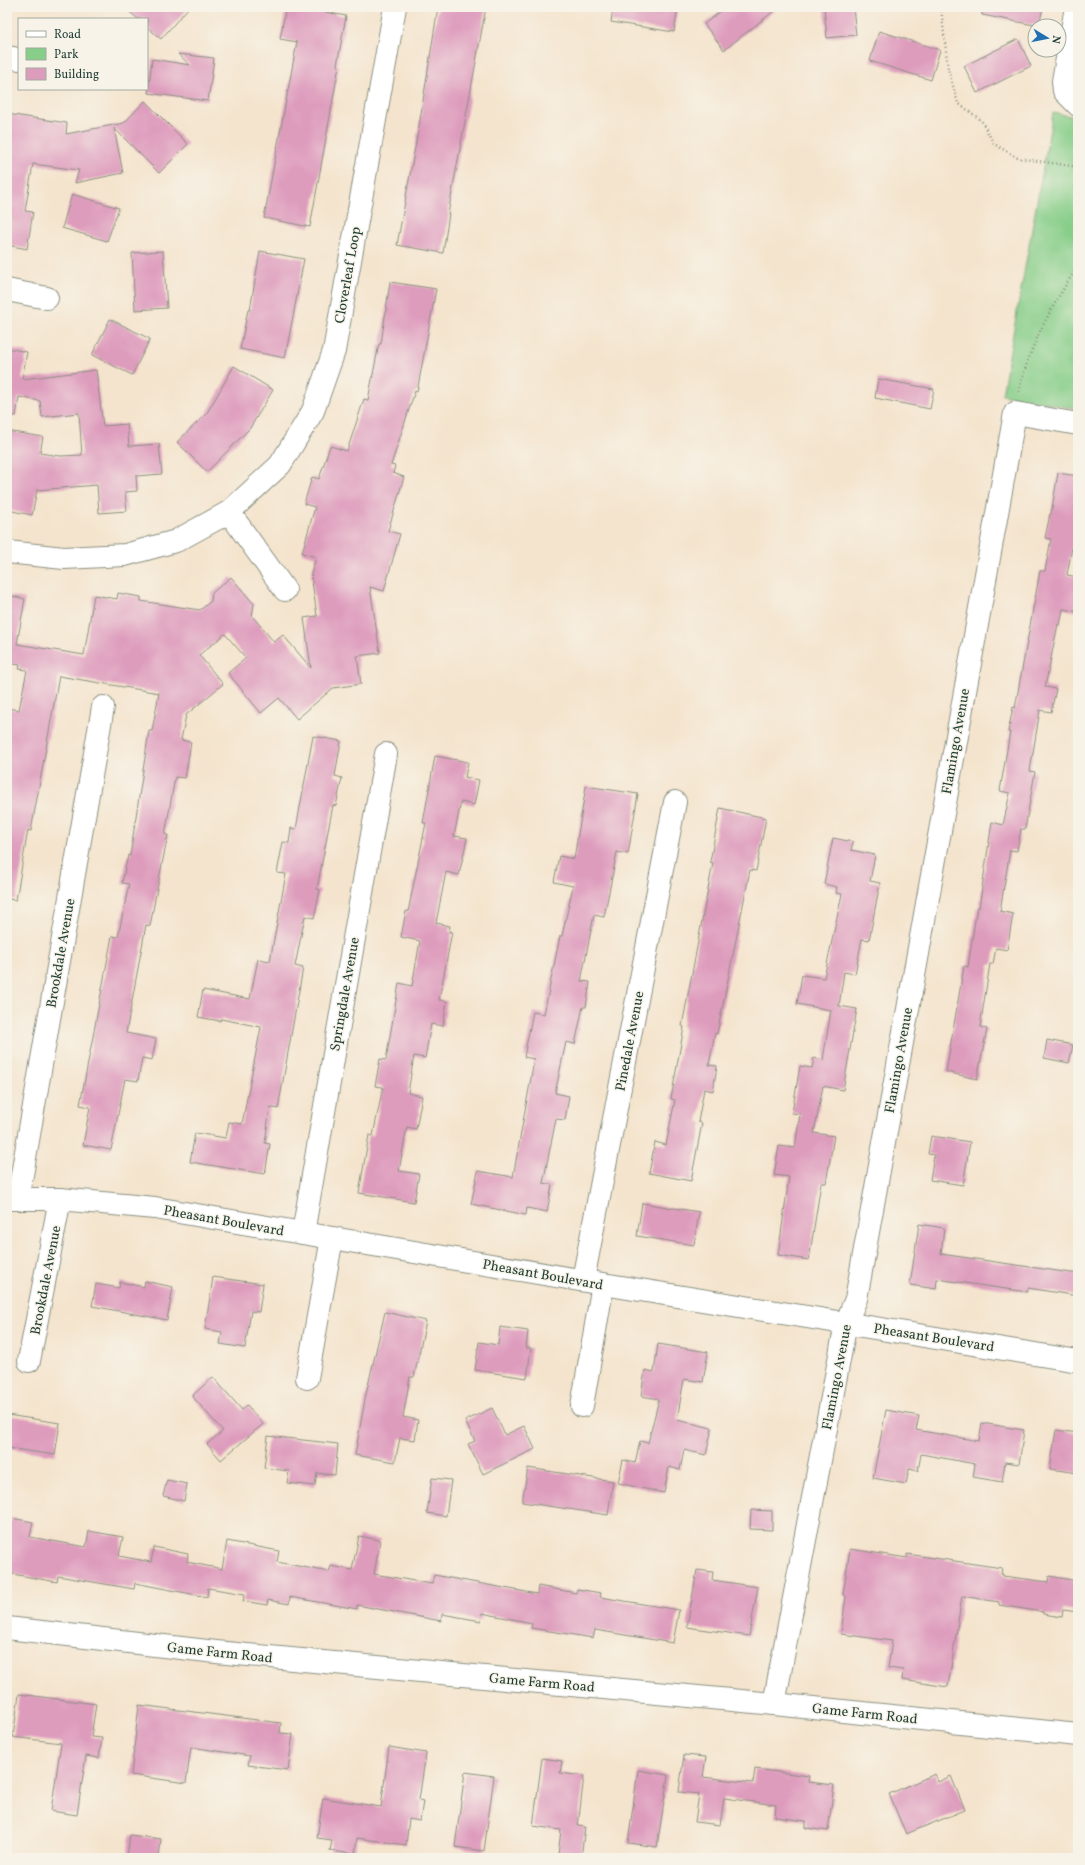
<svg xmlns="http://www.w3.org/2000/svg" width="1085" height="1865" viewBox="0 0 1085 1865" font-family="Vollkorn,serif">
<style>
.green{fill:#87ce89;stroke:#53865e}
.building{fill:#de9cbd}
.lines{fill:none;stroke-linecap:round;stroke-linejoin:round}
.minor-casing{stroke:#8a9080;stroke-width:24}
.tertiary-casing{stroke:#8a9080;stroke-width:24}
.path{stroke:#8a9080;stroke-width:2.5;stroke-dasharray:1 3;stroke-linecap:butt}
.minor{stroke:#fff;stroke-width:22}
.tertiary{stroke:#fff;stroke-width:22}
.labels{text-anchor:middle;stroke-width:3;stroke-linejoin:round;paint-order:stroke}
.street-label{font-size:14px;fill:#1f3d34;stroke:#f7f3e8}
</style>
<rect width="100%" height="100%" fill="#f7f3e8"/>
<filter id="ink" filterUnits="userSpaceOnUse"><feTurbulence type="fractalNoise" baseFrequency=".025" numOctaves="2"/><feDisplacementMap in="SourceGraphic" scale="8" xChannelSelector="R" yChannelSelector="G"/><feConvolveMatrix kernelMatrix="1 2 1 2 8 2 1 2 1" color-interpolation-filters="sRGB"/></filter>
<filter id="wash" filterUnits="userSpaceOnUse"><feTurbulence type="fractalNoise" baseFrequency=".012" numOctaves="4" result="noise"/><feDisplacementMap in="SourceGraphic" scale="16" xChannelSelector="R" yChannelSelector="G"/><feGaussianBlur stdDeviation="0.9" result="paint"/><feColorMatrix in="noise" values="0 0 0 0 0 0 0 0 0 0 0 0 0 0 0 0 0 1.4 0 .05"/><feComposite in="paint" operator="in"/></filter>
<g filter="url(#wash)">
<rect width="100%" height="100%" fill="#f4e4cd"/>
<path class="green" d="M 1053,113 L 1078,117 L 1078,409 L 1002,395 Z"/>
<g id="blocks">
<g class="building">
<path d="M 124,7 L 189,7 L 161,39 L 147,27 L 147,19 L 138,19 Z"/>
<path d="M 286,7 L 321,7 L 320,11 L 346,16 L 337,65 L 339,66 L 310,227 L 264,218 L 297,42 L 280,39 Z"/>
<path d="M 438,7 L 486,7 L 448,214 L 449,214 L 443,253 L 397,245 L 419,126 Z"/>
<path d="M 613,7 L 678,7 L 674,32 L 611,22 Z"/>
<path d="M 726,7 L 779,7 L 724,50 L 704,24 Z"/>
<path d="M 824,7 L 853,7 L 856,35 L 827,38 Z"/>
<path d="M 982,7 L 1043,7 L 1039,26 L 982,15 Z"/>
<path d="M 879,31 L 940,50 L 931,80 L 870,61 Z"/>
<path d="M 1018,39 L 1031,66 L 977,93 L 964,66 Z"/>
<path d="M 178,54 L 214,58 L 208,101 L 148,93 L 152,59 L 190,65 Z"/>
<path d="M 145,101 L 188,144 L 159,173 L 114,128 L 123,173 L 75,183 L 79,170 L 33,164 L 25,211 L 33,212 L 27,249 L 7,245 L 7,114 L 67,123 L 66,134 L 124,123 Z"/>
<path d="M 72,194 L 119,208 L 107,241 L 62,228 Z"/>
<path d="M 163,251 L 167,308 L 135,310 L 132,253 Z"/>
<path d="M 260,251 L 304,259 L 285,358 L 240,349 L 248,310 L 250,310 Z"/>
<path d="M 390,282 L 436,289 L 417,392 L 415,391 L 391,465 L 395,466 L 393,473 L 404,477 L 388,531 L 400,534 L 384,591 L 370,587 L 380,653 L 357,656 L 361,684 L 333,688 L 297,719 L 279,698 L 261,713 L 228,673 L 246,658 L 225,634 L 199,655 L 223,684 L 186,715 L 181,740 L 191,742 L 185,778 L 175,777 L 165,835 L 168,835 L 156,894 L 150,926 L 146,925 L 126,1033 L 156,1039 L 152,1060 L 142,1058 L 138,1081 L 125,1079 L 111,1150 L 83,1145 L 90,1107 L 80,1105 L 112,936 L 118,937 L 129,884 L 122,883 L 128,855 L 130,856 L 149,731 L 152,731 L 159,693 L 59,676 L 31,831 L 28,830 L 16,900 L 7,899 L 7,708 L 19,710 L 27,670 L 19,669 L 20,665 L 7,663 L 7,595 L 25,599 L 17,644 L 84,655 L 94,595 L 117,599 L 118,593 L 141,597 L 141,601 L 200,610 L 211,601 L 212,593 L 231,577 L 254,604 L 252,616 L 274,642 L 283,635 L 311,668 L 304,618 L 317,616 L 311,574 L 316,557 L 302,553 L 315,507 L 304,504 L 312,477 L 319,479 L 330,446 L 347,451 L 364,399 L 368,400 L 379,344 L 381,344 Z"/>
<path d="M 110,319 L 150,339 L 132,375 L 92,355 Z"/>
<path d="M 7,348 L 27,352 L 22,379 L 96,370 L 103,426 L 127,424 L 129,446 L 159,444 L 162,474 L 136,476 L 137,491 L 125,492 L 127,511 L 99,513 L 97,485 L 37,490 L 32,515 L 7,510 L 7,431 L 43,437 L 40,453 L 60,456 L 82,455 L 79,413 L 42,417 L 40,401 L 19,397 L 16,416 L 7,415 Z"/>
<path d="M 234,366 L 273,390 L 250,428 L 207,472 L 177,442 L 207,413 Z"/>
<path d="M 878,379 L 934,389 L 930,409 L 875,398 Z"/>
<path d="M 1058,473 L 1078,476 L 1078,515 L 1067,575 L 1078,577 L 1078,612 L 1063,609 L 1060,625 L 1058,624 L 1045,687 L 1056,689 L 1051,712 L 1040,710 L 1030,771 L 1035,772 L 1025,829 L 1021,829 L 1017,851 L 1010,850 L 1000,911 L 1013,914 L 1007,950 L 996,948 L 993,964 L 990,964 L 980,1027 L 987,1029 L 977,1079 L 946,1072 L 964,966 L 968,967 L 977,907 L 979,908 L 992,822 L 1003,825 L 1010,793 L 1000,791 L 1010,732 L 1008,732 L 1013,707 L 1015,708 L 1040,571 L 1045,571 L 1051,539 L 1045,538 L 1050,514 L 1051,514 Z"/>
<path d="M 313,736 L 341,741 L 335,776 L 342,778 L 336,806 L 333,805 L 317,889 L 320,890 L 314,918 L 305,916 L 295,966 L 303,968 L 278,1109 L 270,1107 L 265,1143 L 270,1144 L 265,1174 L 190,1162 L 195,1133 L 226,1138 L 229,1122 L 242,1124 L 261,1027 L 221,1019 L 220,1021 L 198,1017 L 203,990 L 250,999 L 258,959 L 270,961 L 286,874 L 277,873 L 283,842 L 289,843 L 291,828 L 296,829 Z"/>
<path d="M 435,756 L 468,762 L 465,777 L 479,780 L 474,805 L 461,802 L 454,836 L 467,838 L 459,875 L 446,872 L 436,923 L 450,926 L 449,932 L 452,932 L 439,1000 L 447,1001 L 443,1026 L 431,1024 L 425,1058 L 414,1056 L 408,1093 L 422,1096 L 416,1129 L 407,1127 L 399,1171 L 419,1174 L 414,1202 L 359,1193 L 369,1135 L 373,1136 L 383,1087 L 375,1086 L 380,1059 L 386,1060 L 399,983 L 412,986 L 420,941 L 401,937 L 406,911 L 408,912 L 426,823 L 423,823 Z"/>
<path d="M 586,786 L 638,794 L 628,854 L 617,852 L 604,917 L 594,915 L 581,981 L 590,982 L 586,1007 L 583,1007 L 575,1044 L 566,1042 L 555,1093 L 569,1096 L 565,1120 L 556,1119 L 543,1183 L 552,1185 L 547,1212 L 527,1208 L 526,1215 L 471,1204 L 478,1171 L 513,1177 L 532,1072 L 534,1059 L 524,1057 L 533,1012 L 544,1014 L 560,936 L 562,936 L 573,886 L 554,882 L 559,856 L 574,859 Z"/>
<path d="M 720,808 L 766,818 L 756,871 L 750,870 L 717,1034 L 715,1033 L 709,1065 L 717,1066 L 713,1091 L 704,1089 L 698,1122 L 702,1123 L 691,1181 L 649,1173 L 655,1142 L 666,1145 L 675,1100 L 671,1099 L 684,1027 L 682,1026 L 713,863 L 710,862 Z"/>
<path d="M 833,838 L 853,842 L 851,850 L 875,855 L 870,881 L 880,883 L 869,940 L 862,939 L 855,974 L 844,972 L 839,1006 L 857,1009 L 843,1090 L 823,1086 L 814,1133 L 834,1136 L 826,1183 L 821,1183 L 809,1260 L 778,1255 L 789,1177 L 774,1175 L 779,1146 L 795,1148 L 800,1114 L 792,1113 L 800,1066 L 812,1068 L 814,1058 L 823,1060 L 831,1010 L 797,1004 L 802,975 L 824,978 L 842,894 L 836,893 L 837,887 L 824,884 Z"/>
<path d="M 1047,1040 L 1073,1045 L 1069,1063 L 1044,1058 Z"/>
<path d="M 931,1136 L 970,1142 L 963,1185 L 930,1180 L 934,1155 L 928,1154 Z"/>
<path d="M 642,1203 L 699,1212 L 694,1245 L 637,1236 Z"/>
<path d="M 919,1224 L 944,1228 L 941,1254 L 1078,1274 L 1078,1296 L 1028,1288 L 1027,1292 L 937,1279 L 936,1289 L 910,1285 Z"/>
<path d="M 213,1277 L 263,1284 L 259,1312 L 251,1311 L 245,1348 L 220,1344 L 222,1332 L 205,1329 Z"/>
<path d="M 145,1281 L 173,1287 L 167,1320 L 92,1306 L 96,1284 L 119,1288 L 120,1282 L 144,1287 Z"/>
<path d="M 385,1312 L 426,1321 L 414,1377 L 410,1377 L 403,1417 L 418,1420 L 415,1440 L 400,1438 L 395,1462 L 355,1455 L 366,1394 Z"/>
<path d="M 500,1327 L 528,1331 L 526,1348 L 531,1348 L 527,1378 L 475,1370 L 479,1342 L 498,1345 Z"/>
<path d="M 658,1344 L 708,1352 L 703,1382 L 684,1379 L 677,1420 L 712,1428 L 706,1455 L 684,1450 L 680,1470 L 669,1467 L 664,1493 L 618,1483 L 623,1460 L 635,1463 L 640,1441 L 648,1443 L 659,1399 L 641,1396 L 645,1370 L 654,1372 Z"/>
<path d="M 213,1377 L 242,1410 L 247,1405 L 263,1424 L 221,1460 L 207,1444 L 223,1431 L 192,1396 Z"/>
<path d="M 492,1408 L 505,1435 L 524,1426 L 535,1449 L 483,1474 L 468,1444 L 475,1441 L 465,1421 Z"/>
<path d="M 886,1410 L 919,1416 L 916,1430 L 979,1441 L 982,1423 L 1024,1430 L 1019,1464 L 1005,1462 L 1002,1482 L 973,1477 L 975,1464 L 921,1454 L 918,1471 L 909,1469 L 906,1484 L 873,1478 Z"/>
<path d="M 7,1415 L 60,1423 L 55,1455 L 7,1448 Z"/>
<path d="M 1056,1430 L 1078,1433 L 1078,1473 L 1050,1469 Z"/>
<path d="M 268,1436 L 338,1444 L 335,1475 L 317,1473 L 315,1486 L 287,1483 L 289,1471 L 264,1468 Z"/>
<path d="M 528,1468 L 613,1481 L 608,1515 L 522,1502 Z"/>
<path d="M 432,1478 L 451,1480 L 446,1516 L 427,1513 Z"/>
<path d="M 167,1480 L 187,1484 L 184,1501 L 163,1496 Z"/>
<path d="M 751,1510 L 772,1511 L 772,1530 L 750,1529 Z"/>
<path d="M 11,1518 L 33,1522 L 30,1537 L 86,1547 L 89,1531 L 123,1537 L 119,1556 L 151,1562 L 154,1547 L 188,1554 L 187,1562 L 222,1569 L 227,1541 L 279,1551 L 277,1562 L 329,1572 L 331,1566 L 352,1570 L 359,1536 L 380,1540 L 374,1574 L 432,1584 L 434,1575 L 537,1594 L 538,1586 L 576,1593 L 577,1589 L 601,1593 L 600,1597 L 679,1610 L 673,1643 L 595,1630 L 593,1638 L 531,1628 L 532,1623 L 482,1613 L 481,1621 L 442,1614 L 441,1621 L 357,1605 L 357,1609 L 290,1597 L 289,1604 L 268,1600 L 267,1605 L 243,1601 L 245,1594 L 208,1588 L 207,1597 L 135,1583 L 134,1589 L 58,1576 L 57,1582 L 7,1573 L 7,1541 Z"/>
<path d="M 850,1549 L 907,1558 L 907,1554 L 1002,1568 L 1001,1574 L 1003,1574 L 1003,1576 L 1048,1582 L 1049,1576 L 1078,1581 L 1078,1612 L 1063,1610 L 1062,1617 L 1043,1614 L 1043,1612 L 999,1605 L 999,1602 L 962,1596 L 948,1687 L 902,1680 L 903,1670 L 888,1668 L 892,1641 L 841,1634 L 846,1596 L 843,1595 Z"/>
<path d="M 697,1570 L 713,1572 L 712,1580 L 758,1587 L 749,1636 L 687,1627 Z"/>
<path d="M 19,1694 L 96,1704 L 91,1737 L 102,1738 L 99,1758 L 86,1756 L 77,1815 L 51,1811 L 61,1743 L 13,1737 Z"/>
<path d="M 139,1705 L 281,1723 L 280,1733 L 293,1734 L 288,1770 L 248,1765 L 250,1756 L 191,1747 L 186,1783 L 131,1775 Z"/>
<path d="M 389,1747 L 426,1753 L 419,1800 L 423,1801 L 420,1821 L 409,1819 L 406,1845 L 357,1838 L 355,1854 L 330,1851 L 332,1840 L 317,1838 L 323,1798 L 381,1807 Z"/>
<path d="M 684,1755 L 706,1757 L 703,1777 L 753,1783 L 755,1769 L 809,1776 L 808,1782 L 834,1785 L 828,1831 L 806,1828 L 806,1821 L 775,1817 L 776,1805 L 724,1798 L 720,1825 L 695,1822 L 699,1794 L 679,1792 Z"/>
<path d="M 542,1758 L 562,1761 L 560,1773 L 584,1776 L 578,1826 L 585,1827 L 581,1858 L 558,1855 L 561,1830 L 533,1826 Z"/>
<path d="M 638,1770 L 668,1775 L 657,1847 L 628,1843 Z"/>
<path d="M 465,1772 L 494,1776 L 484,1851 L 455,1847 Z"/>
<path d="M 935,1774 L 938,1782 L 951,1776 L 965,1810 L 906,1834 L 889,1794 Z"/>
<path d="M 130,1835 L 161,1839 L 159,1858 L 127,1858 Z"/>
</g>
</g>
</g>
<g filter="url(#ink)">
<use href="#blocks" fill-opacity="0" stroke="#8a9080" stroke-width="1"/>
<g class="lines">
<defs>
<g id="minor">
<path d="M 1076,7 L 1063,81 L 1064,91 L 1078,105"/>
<path d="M 7,57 L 19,59"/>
<path d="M 7,290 L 47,298"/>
<path d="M 229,512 L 285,590"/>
<path d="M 7,552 L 64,558 L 125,555 L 176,541 L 229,512 L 280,465 L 313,411 L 334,351 L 395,7"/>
<path d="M 18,1198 L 103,707"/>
<path d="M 7,1199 L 60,1199 L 155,1208 L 603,1284 L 1078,1361"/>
<path d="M 303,1233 L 386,754"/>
<path d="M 583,1280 L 675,802"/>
<path d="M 29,1361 L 60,1199"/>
<path d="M 307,1378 L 332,1238"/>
<path d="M 582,1406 L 603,1284"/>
<path d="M 774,1704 L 846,1323 L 856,1299 L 1015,413 L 1078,424"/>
</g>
<path id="tertiary" d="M 7,1628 L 216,1652 L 774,1704 L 1078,1735"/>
</defs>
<use href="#minor" class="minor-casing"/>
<use href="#tertiary" class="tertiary-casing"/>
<g class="path">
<path d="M 941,7 L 948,69 L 958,103 L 981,120 L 994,144 L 1018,158 L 1078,167"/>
<path d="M 1019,392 C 1028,347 1053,304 1078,266"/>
</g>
<use href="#minor" class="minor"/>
<use href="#tertiary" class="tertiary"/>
</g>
</g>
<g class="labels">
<g class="street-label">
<text transform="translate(347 275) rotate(-80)" y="5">Cloverleaf Loop</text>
<text transform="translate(955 741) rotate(-80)" y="5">Flamingo Avenue</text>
<text transform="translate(60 953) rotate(-80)" y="5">Brookdale Avenue</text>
<text transform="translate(344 994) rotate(-80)" y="5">Springdale Avenue</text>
<text transform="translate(629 1041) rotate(-79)" y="5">Pinedale Avenue</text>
<text transform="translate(898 1060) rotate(-80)" y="5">Flamingo Avenue</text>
<text transform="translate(224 1220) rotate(10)" y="5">Pheasant Boulevard</text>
<text transform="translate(543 1274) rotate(10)" y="5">Pheasant Boulevard</text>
<text transform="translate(45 1280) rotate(-79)" y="5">Brookdale Avenue</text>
<text transform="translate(934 1337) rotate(9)" y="5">Pheasant Boulevard</text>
<text transform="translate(836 1377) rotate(-79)" y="5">Flamingo Avenue</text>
<text transform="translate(220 1652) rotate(6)" y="5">Game Farm Road</text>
<text transform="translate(542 1682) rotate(5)" y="5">Game Farm Road</text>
<text transform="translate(865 1713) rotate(6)" y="5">Game Farm Road</text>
</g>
</g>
<rect width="1085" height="1865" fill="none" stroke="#f7f3e8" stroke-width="24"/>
<rect x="18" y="18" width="130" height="72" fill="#f7f3e8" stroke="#a1aaa0"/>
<rect x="26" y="31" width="20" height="6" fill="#ffffff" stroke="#a1aaa0"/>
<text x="54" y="38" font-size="12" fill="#1f3d34">Road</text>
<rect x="26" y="48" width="20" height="12" fill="#87ce89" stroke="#a1aaa0"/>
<text x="54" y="58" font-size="12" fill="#1f3d34">Park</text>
<rect x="26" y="68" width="20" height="12" fill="#de9cbd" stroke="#a1aaa0"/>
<text x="54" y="78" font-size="12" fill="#1f3d34">Building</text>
<g transform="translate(1047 38) rotate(100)"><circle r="19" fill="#f7f3e8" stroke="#a1aaa0"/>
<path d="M0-3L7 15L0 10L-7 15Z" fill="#1f6fb2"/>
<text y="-6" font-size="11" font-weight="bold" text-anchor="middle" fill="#1f3d34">N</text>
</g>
</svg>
